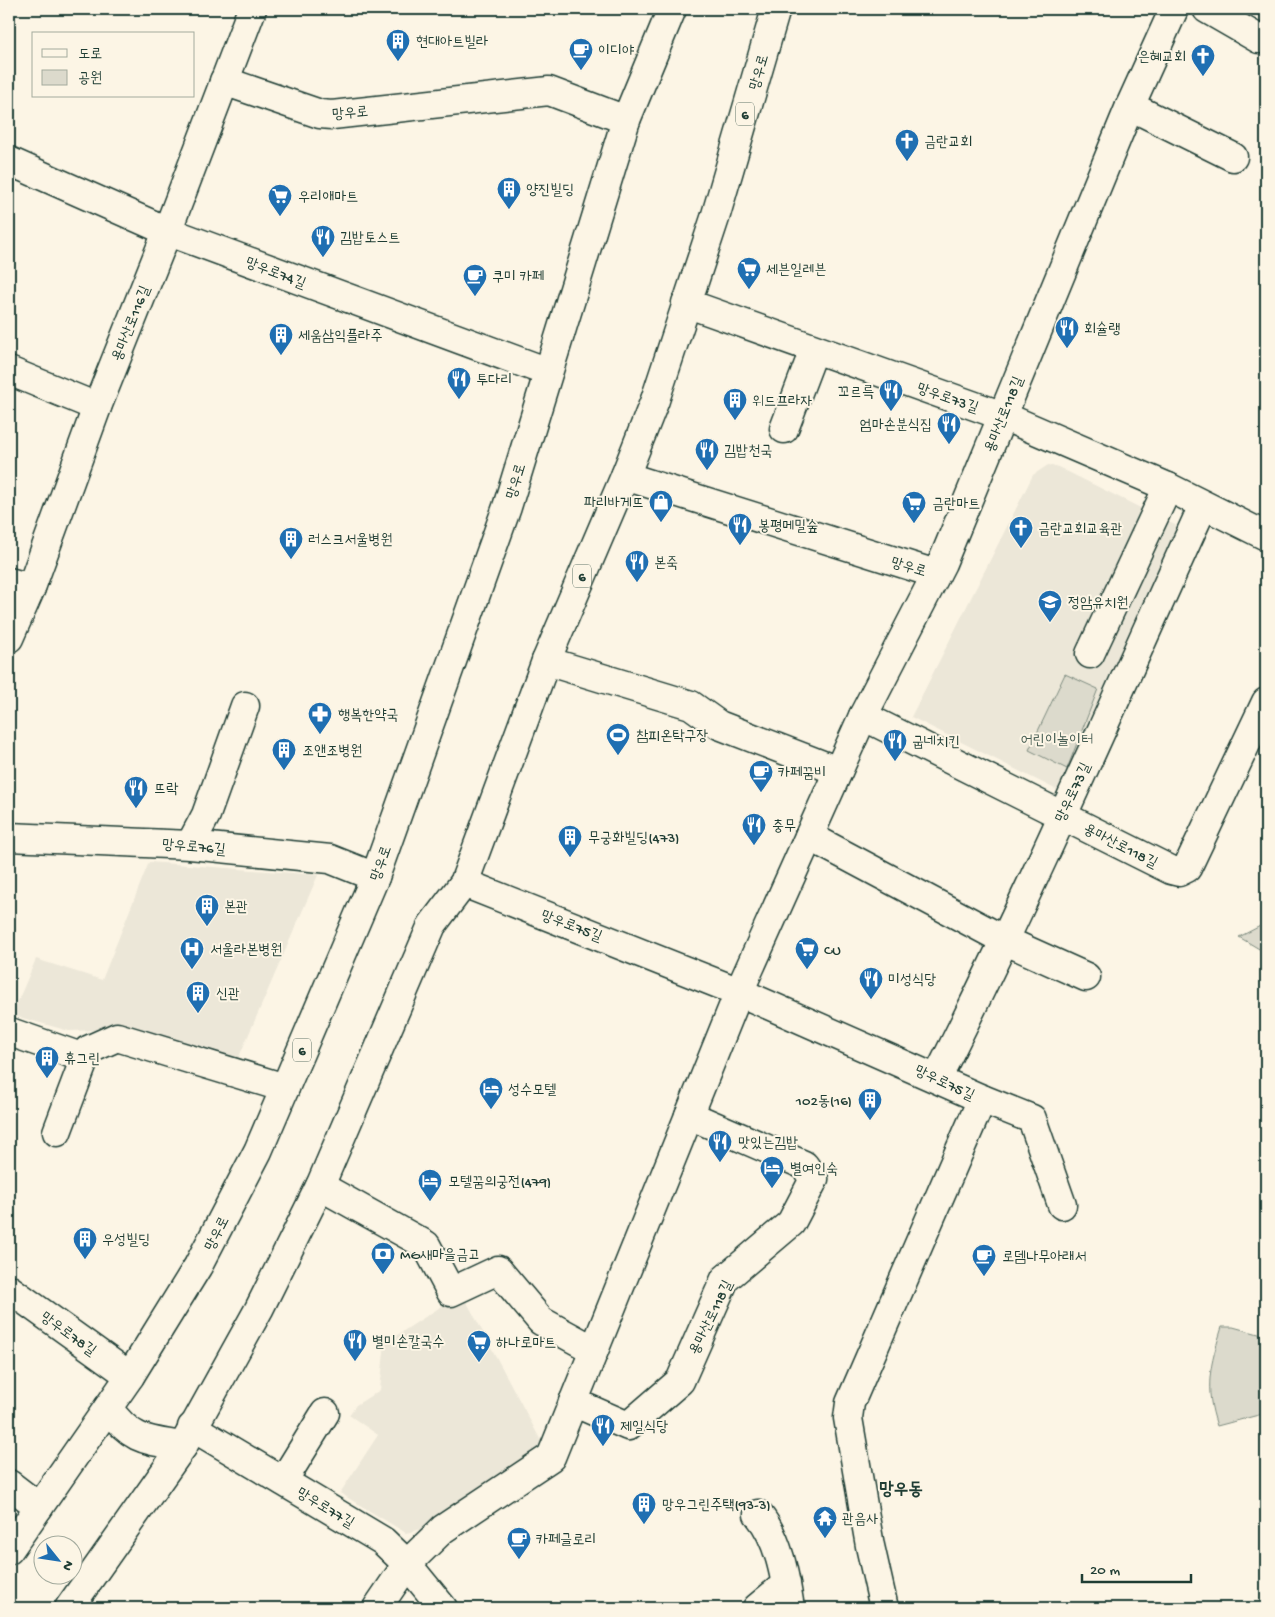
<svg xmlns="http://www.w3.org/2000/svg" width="1275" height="1617" viewBox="0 0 1275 1617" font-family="'Gochi Hand','Poor Story',sans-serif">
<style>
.built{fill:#ece7d8}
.green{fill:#dcdacc;stroke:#7e8c80}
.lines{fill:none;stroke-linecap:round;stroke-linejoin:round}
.street-casing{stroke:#1f3d34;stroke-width:31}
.primary-casing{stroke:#1f3d34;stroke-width:31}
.street{stroke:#fcf5e5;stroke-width:28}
.primary{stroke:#fcf5e5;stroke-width:28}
.labels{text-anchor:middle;stroke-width:4;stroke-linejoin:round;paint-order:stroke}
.shield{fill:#fcf5e5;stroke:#617469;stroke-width:1}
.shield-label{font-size:14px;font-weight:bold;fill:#1f3d34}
.poi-label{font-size:15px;fill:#1f3d34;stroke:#fcf5e5;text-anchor:start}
.street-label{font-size:15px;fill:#1f3d34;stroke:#fcf5e5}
.park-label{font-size:15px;fill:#455c52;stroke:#fcf5e5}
.quarter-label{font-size:18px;font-weight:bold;fill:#1f3d34;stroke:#fcf5e5}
</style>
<rect width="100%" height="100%" fill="#fcf5e5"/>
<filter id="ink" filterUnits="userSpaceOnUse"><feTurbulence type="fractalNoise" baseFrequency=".02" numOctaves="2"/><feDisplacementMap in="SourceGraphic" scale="10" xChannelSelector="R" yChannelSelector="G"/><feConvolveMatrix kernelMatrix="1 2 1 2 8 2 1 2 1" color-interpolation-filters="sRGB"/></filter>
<g filter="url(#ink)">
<g class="built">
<path d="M 1048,465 L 1056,466 L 1185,530 L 1063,793 L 911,717 L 1033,475 Z"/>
<path d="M 149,862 L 318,875 L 235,1066 L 100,1030 L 69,1031 L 12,1015 L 36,959 L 102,980 Z"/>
<path d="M 462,1293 L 547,1452 L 441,1524 L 406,1533 L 340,1493 L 378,1435 L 349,1415 L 356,1405 L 380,1390 L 385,1343 Z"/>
</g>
<g class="green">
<path d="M 1065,674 L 1098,689 L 1067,769 L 1029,750 Z"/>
<path d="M 1266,923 L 1266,953 L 1239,937 Z"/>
<path d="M 1222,1327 L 1233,1327 L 1266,1336 L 1266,1413 L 1217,1426 C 1204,1387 1210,1366 1222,1327 Z"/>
</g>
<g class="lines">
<defs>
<g id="street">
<path d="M 1207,9 L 1259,39"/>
<path d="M 224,81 L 320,114 L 332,115 L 549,91 L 626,120"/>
<path d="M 1130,106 L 1233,157"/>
<path d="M 9,161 L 167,231 L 548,372"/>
<path d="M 686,303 L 1003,416 L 1168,487 L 1266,536"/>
<path d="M 9,371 L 97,407"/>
<path d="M 784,429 L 814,350"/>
<path d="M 625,476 L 936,574"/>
<path d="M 9,582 L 31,588"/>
<path d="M 9,638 L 31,588 L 97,407 L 165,237 L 252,9"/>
<path d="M 1090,654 L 1168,487"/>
<path d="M 546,661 L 691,705 L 719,725 L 838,771"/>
<path d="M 863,716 L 1171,870 L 1179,872 L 1187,868 L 1266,702"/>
<path d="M 809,836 L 1006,941 L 1086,977"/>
<path d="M 9,837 L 190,845 L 330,859 L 375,877"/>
<path d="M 190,845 L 206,815 L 245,706"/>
<path d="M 464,883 L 739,992 L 982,1099 L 850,1403 L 848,1418 L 870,1546 L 884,1608"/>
<path d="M 10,1032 L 84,1058"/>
<path d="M 937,1078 C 1032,890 1116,697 1203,506"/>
<path d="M 982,1099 L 1032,1119 L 1062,1205"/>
<path d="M 57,1132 L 88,1050 L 117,1037 L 285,1088"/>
<path d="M 320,1186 L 426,1245 L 451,1292 L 498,1270 L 541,1321 L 594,1350"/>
<path d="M 9,1289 L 130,1376"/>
<path d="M 573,1402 L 628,1426 L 680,1381 L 725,1279 L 791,1223 L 814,1179 L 804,1165 L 689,1115"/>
<path d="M 192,1427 L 383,1541 L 407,1564 L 443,1608"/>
<path d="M 283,1481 L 325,1413"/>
<path d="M 9,1484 L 39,1507"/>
<path d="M 758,1514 C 779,1539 785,1576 790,1608"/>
<path d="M 377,1608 L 407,1564 L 443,1529 L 551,1457 L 739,992 L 863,716 L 942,563 L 1130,106 L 1174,9"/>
<path d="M 757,1608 L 786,1584"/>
</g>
<g id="primary">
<path d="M 108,1408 C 132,1441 145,1440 183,1446"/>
<path d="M 9,1550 L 130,1376 L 198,1266 L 258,1151 L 285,1088 L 375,877 L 507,507 L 626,120 L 672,9"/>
<path d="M 69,1608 L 183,1446 L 259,1309 L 320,1186 L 432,925 L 464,883 L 546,661 L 625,476 L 655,400 L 715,218 L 776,9"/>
</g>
</defs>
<use href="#street" class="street-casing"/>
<use href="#primary" class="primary-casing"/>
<use href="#street" class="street"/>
<use href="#primary" class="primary"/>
</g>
</g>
<defs>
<symbol id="building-pin" viewBox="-11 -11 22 30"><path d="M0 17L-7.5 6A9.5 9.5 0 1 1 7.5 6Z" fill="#1f6fb2" stroke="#fcf5e5"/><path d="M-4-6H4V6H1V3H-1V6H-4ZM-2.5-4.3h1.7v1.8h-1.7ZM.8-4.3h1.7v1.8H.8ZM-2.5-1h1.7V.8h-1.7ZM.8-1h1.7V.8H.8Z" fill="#fff"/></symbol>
<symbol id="cafe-pin" viewBox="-11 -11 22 30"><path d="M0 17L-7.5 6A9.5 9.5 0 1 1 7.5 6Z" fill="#1f6fb2" stroke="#fcf5e5"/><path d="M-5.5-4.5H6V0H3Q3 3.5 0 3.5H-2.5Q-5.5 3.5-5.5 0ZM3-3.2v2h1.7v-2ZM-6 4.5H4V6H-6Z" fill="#fff"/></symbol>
<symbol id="church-pin" viewBox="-11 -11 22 30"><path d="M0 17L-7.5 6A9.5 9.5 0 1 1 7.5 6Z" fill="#1f6fb2" stroke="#fcf5e5"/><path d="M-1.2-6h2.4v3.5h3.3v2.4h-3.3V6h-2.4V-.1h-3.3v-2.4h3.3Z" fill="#fff"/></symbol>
<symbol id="supermarket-pin" viewBox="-11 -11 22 30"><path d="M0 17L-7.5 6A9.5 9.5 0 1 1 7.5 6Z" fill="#1f6fb2" stroke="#fcf5e5"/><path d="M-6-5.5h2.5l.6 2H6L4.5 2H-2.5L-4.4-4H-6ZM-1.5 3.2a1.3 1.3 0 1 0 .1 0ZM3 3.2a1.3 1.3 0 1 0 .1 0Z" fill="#fff"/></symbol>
<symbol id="restaurant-pin" viewBox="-11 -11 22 30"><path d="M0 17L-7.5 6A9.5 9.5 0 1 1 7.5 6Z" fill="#1f6fb2" stroke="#fcf5e5"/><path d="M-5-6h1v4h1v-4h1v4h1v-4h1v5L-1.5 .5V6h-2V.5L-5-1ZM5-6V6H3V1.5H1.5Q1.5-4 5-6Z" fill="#fff"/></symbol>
<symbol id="shop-pin" viewBox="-11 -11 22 30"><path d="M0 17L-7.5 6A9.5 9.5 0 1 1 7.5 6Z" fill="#1f6fb2" stroke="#fcf5e5"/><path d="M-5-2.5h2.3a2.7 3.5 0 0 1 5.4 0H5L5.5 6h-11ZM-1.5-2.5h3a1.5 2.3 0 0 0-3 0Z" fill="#fff"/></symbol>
<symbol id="school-pin" viewBox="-11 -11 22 30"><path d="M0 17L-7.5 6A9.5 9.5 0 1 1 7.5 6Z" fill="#1f6fb2" stroke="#fcf5e5"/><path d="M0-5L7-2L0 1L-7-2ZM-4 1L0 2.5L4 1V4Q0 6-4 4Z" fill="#fff"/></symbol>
<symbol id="pharmacy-pin" viewBox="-11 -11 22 30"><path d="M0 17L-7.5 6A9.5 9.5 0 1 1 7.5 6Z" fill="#1f6fb2" stroke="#fcf5e5"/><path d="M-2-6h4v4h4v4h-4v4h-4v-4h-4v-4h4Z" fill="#fff"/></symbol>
<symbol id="stadium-pin" viewBox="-11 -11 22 30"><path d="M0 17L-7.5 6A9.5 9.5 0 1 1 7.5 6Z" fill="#1f6fb2" stroke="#fcf5e5"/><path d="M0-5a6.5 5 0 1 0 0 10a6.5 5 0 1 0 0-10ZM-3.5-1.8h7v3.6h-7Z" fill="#fff"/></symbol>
<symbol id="hospital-pin" viewBox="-11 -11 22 30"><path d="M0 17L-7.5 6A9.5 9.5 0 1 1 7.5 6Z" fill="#1f6fb2" stroke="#fcf5e5"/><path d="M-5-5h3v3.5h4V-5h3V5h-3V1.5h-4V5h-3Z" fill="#fff"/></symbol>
<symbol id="hotel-pin" viewBox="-11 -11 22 30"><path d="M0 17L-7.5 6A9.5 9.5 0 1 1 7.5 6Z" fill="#1f6fb2" stroke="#fcf5e5"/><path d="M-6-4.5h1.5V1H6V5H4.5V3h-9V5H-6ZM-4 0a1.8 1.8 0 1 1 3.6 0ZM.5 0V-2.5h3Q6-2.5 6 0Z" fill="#fff"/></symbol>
<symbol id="bank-pin" viewBox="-11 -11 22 30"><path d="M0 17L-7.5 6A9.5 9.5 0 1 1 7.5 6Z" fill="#1f6fb2" stroke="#fcf5e5"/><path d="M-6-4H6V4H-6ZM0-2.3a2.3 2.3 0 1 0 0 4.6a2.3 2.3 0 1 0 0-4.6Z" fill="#fff"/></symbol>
<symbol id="temple-pin" viewBox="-11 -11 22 30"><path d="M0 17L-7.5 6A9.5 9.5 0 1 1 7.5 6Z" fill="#1f6fb2" stroke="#fcf5e5"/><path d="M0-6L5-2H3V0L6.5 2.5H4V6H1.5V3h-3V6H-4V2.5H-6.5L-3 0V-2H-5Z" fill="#fff"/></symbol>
</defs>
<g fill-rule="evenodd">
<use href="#building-pin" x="384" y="27" width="28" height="38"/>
<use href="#cafe-pin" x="567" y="36" width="28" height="38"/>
<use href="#church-pin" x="1189" y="42" width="28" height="38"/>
<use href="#church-pin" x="893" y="127" width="28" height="38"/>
<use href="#building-pin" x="495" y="175" width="28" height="38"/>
<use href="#supermarket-pin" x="266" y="182" width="28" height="38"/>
<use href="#restaurant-pin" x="309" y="223" width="28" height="38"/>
<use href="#supermarket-pin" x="735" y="255" width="28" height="38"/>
<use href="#cafe-pin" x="461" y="262" width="28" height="38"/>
<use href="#restaurant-pin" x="1053" y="314" width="28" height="38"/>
<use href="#building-pin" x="267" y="321" width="28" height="38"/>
<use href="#restaurant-pin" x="445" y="365" width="28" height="38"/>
<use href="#restaurant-pin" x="877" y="377" width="28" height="38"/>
<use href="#building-pin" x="721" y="386" width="28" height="38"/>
<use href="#restaurant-pin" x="935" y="410" width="28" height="38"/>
<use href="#restaurant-pin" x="693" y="436" width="28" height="38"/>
<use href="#shop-pin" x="647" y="488" width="28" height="38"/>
<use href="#supermarket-pin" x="900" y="489" width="28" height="38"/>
<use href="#restaurant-pin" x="726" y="511" width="28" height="38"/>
<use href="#church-pin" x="1007" y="514" width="28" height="38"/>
<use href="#building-pin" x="277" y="525" width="28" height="38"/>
<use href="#restaurant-pin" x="623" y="548" width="28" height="38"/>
<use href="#school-pin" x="1036" y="588" width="28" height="38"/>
<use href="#pharmacy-pin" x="306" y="700" width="28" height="38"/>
<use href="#stadium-pin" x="604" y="721" width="28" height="38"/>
<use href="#restaurant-pin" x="881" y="727" width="28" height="38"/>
<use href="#building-pin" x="270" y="736" width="28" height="38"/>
<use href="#cafe-pin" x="747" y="758" width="28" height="38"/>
<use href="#restaurant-pin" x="122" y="774" width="28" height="38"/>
<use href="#restaurant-pin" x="740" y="811" width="28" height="38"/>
<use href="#building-pin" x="556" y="823" width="28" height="38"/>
<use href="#building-pin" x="193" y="892" width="28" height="38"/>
<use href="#hospital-pin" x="178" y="935" width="28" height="38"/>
<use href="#supermarket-pin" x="793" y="935" width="28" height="38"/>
<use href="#restaurant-pin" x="857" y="965" width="28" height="38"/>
<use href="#building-pin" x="184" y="979" width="28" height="38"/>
<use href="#building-pin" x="33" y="1044" width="28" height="38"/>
<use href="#hotel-pin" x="477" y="1075" width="28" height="38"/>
<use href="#building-pin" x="856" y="1086" width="28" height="38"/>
<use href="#restaurant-pin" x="706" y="1128" width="28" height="38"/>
<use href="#hotel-pin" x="758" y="1154" width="28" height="38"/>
<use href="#hotel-pin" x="416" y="1167" width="28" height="38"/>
<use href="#building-pin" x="71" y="1225" width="28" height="38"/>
<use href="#bank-pin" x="369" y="1240" width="28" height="38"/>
<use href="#cafe-pin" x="970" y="1242" width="28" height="38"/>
<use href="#restaurant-pin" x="341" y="1327" width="28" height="38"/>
<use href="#supermarket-pin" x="465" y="1328" width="28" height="38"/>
<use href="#restaurant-pin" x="589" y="1412" width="28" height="38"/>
<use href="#building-pin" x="630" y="1490" width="28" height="38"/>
<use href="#temple-pin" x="811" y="1504" width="28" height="38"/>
<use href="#cafe-pin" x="505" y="1525" width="28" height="38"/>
</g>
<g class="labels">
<g class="shield">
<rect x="736" y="102.5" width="18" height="23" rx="4"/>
<rect x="573" y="564.5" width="18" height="23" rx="4"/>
<rect x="293" y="1038.5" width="18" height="23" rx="4"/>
</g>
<g class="shield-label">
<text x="745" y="119">6</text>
<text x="582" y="581">6</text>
<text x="302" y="1055">6</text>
</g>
<g class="poi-label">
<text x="416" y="46">현대아트빌라</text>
<text x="598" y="55">이디야</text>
<text x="1186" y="61" text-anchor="end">은혜교회</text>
<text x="924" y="146">금란교회</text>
<text x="526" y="194">양진빌딩</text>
<text x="298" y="201">우리애마트</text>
<text x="340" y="242">김밥토스트</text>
<text x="766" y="274">세븐일레븐</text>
<text x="492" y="281">쿠미 카페</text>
<text x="1084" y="333">회슐랭</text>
<text x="298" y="340">세움삼익플라주</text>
<text x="476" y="384">투다리</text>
<text x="874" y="396" text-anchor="end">꼬르륵</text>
<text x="752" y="405">위드프라자</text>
<text x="932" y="429" text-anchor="end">엄마손분식집</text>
<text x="724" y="455">김밥천국</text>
<text x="644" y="507" text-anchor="end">파리바게뜨</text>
<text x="932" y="508">금란마트</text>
<text x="758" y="530">봉평메밀숲</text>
<text x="1038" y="533">금란교회교육관</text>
<text x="308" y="544">러스크서울병원</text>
<text x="654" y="567">본죽</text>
<text x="1068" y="607">정암유치원</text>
<text x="338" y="719">행복한약국</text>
<text x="636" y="740">참피온탁구장</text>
<text x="912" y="746">굽네치킨</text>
<text x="302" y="755">조앤조병원</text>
<text x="778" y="777">카페꿈비</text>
<text x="154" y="793">뜨락</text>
<text x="772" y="830">충무</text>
<text x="588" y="842">무궁화빌딩(473)</text>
<text x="224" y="911">본관</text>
<text x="210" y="954">서울라본병원</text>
<text x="824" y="954">CU</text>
<text x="888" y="984">미성식당</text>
<text x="216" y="998">신관</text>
<text x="64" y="1063">휴그린</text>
<text x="508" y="1094">성수모텔</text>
<text x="852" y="1105" text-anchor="end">102동(16)</text>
<text x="738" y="1147">맛있는김밥</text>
<text x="790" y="1173">별여인숙</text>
<text x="448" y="1186">모텔꿈의궁전(479)</text>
<text x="102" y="1244">우성빌딩</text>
<text x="400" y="1259">MG새마을금고</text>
<text x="1002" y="1261">로뎀나무아래서</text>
<text x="372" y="1346">별미손칼국수</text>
<text x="496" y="1347">하나로마트</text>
<text x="620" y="1431">제일식당</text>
<text x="662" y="1509">망우그린주택(93-3)</text>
<text x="842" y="1523">관음사</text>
<text x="536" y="1544">카페글로리</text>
</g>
<g class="street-label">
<text transform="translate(758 72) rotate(-74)" y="5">망우로</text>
<text transform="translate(350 112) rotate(-5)" y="5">망우로</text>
<text transform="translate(276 272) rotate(21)" y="5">망우로74길</text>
<text transform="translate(130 323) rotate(-68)" y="5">용마산로116길</text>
<text transform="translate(948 397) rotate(19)" y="5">망우로73길</text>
<text transform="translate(1003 414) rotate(-68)" y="5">용마산로118길</text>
<text transform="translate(515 481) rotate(-73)" y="5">망우로</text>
<text transform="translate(909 566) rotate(17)" y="5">망우로</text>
<text transform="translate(1072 792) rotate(-65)" y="5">망우로73길</text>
<text transform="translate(1121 845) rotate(27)" y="5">용마산로118길</text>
<text transform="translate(194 846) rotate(5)" y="5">망우로76길</text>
<text transform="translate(380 863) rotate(-70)" y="5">망우로</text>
<text transform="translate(572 925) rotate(21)" y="5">망우로75길</text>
<text transform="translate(945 1082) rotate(25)" y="5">망우로75길</text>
<text transform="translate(216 1233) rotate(-63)" y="5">망우로</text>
<text transform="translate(710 1317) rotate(-64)" y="5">용마산로118길</text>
<text transform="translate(69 1333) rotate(36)" y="5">망우로78길</text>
<text transform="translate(326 1507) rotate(31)" y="5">망우로77길</text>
</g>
<g class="park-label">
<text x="1057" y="744">어린이놀이터</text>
</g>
<g class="quarter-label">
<text x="901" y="1494">망우동</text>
</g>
</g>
<rect width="1275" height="1617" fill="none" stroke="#fcf5e5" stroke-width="30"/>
<rect x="15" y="15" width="1245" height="1587" fill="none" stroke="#1f3d34" stroke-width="2" filter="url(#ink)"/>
<rect x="32" y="32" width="162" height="65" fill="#fcf5e5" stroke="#a4ab9e"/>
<rect x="42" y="49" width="25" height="8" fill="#fcf5e5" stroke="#a4ab9e"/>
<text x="78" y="58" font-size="15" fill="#1f3d34">도로</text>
<rect x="42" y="70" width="25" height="15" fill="#dcdacc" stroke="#a4ab9e"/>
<text x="78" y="82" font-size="15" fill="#1f3d34">공원</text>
<g transform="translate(58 1560) rotate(120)"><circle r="24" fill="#fcf5e5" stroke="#a4ab9e"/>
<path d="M0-4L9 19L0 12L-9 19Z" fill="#1f6fb2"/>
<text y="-8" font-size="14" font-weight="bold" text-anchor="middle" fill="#1f3d34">N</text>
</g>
<path d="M1082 1574v8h109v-8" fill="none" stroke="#1f3d34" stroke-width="2.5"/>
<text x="1090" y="1574" font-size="15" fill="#1f3d34" stroke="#fcf5e5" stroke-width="4" paint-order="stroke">20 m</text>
</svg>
